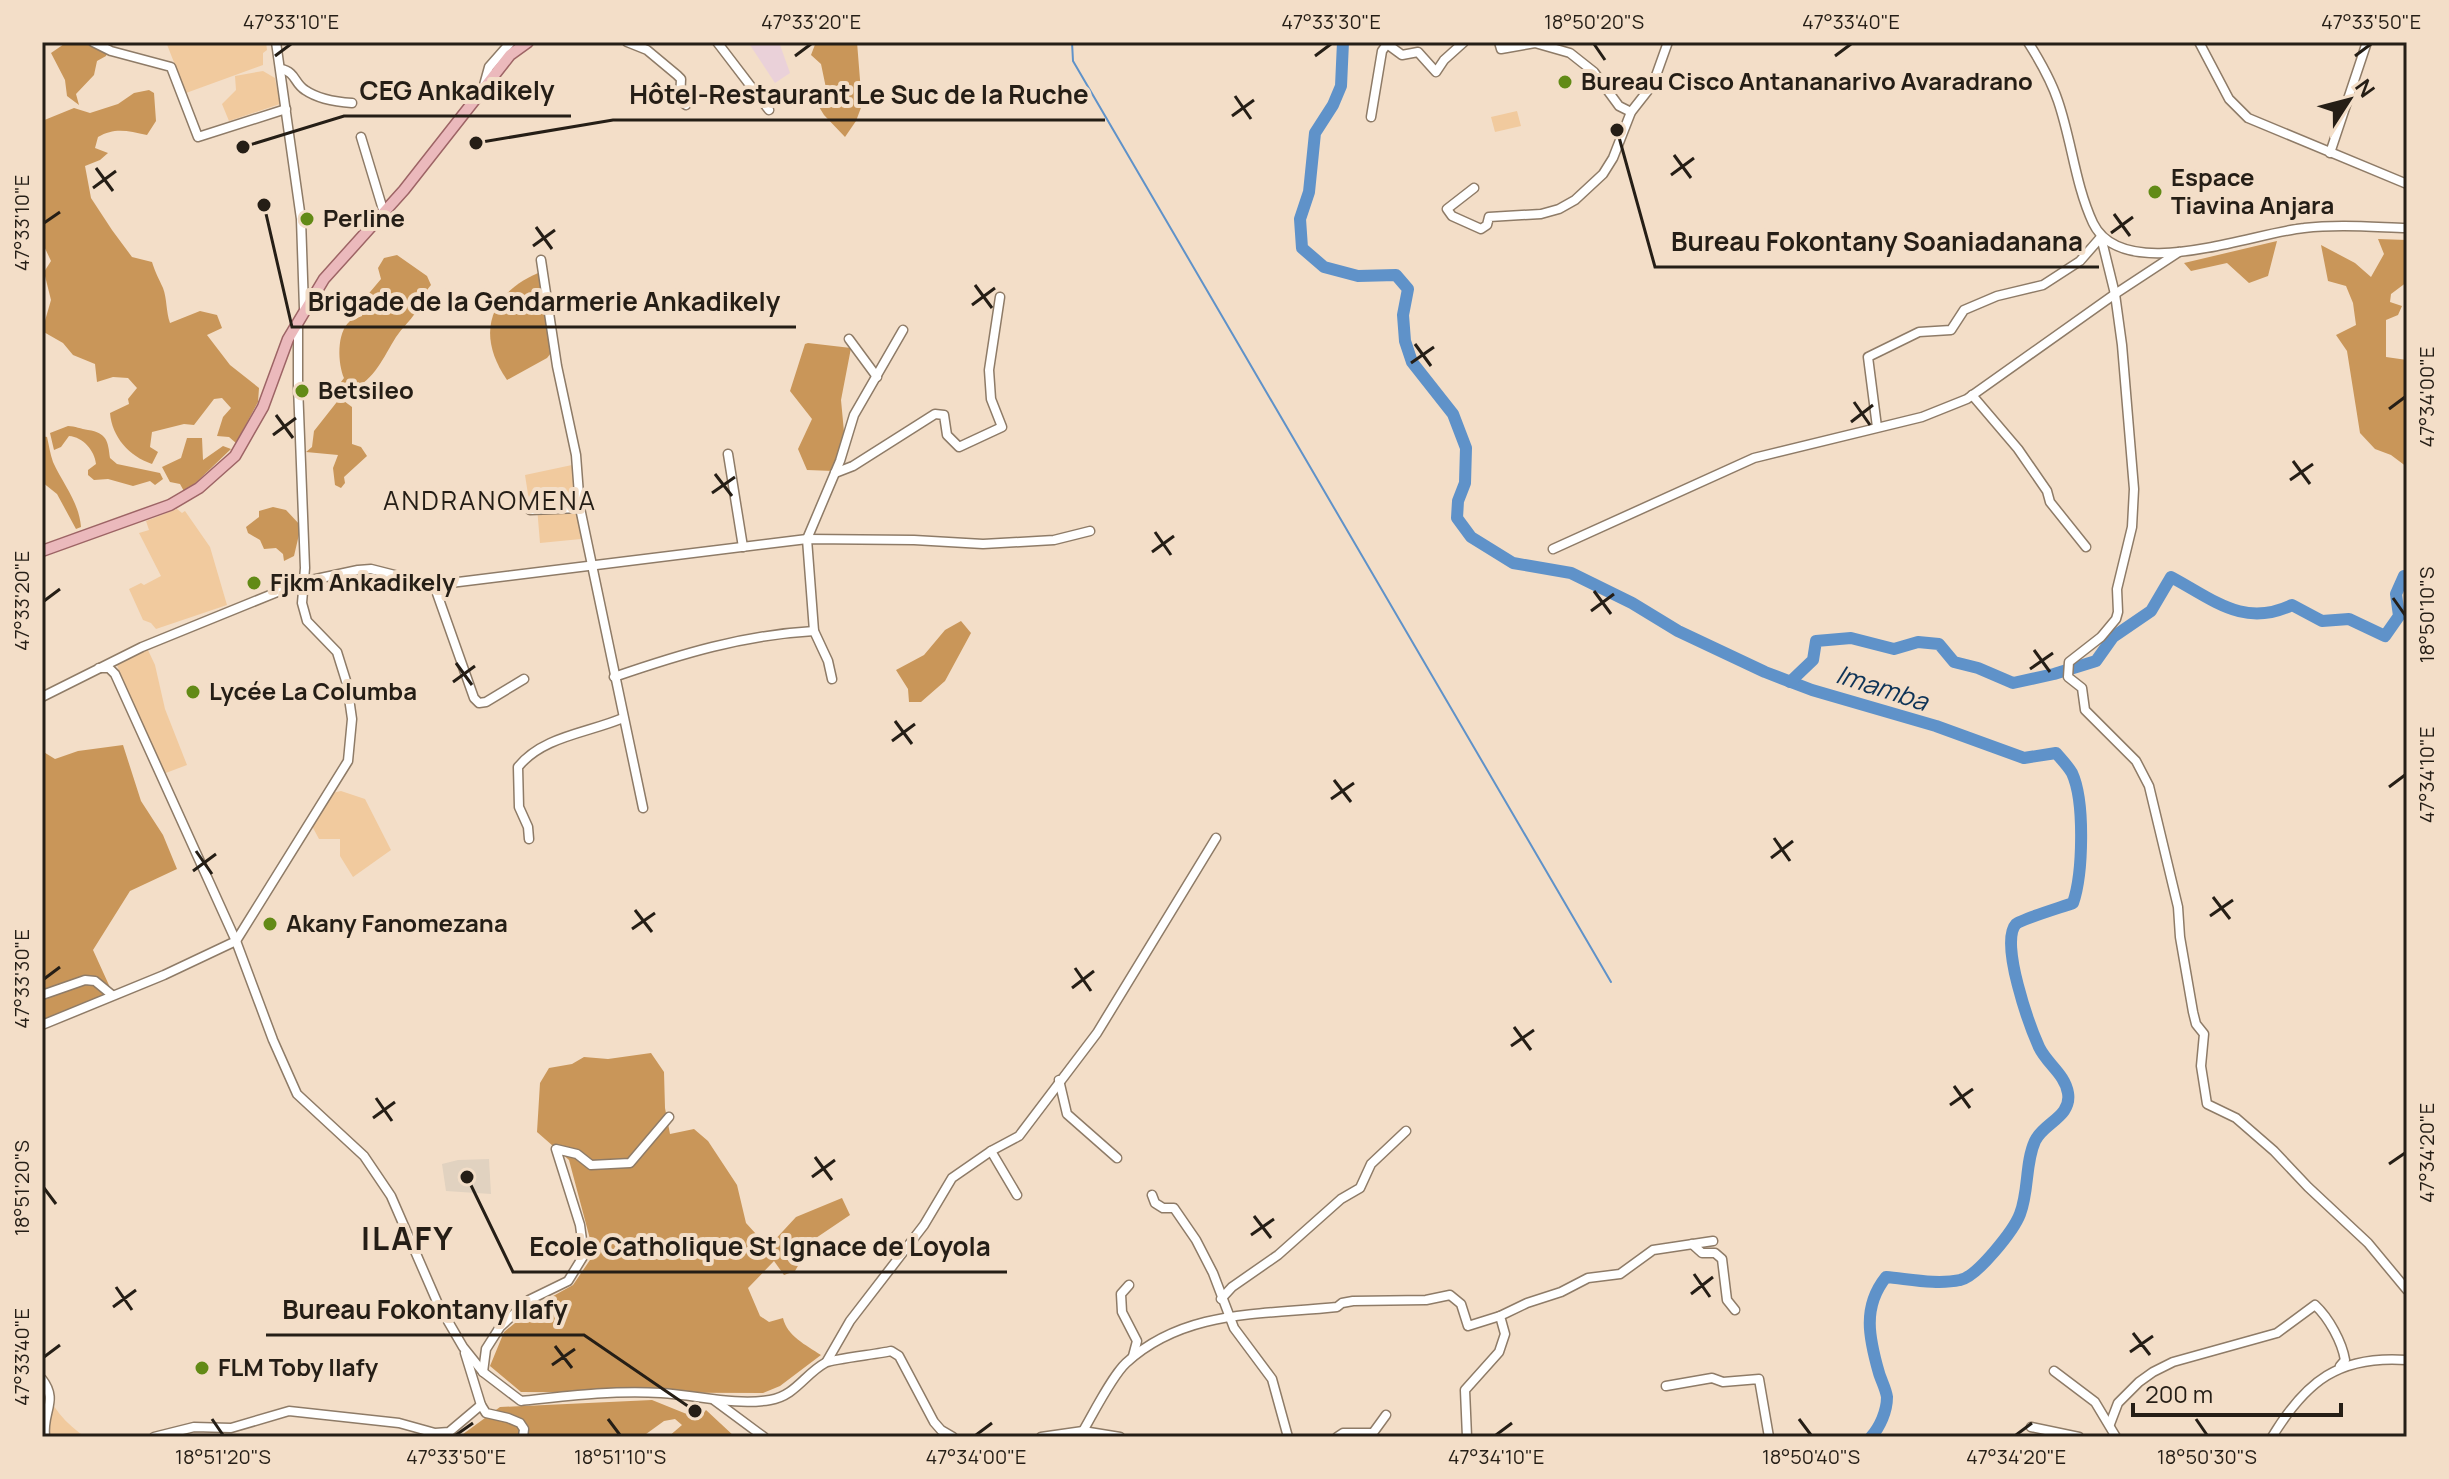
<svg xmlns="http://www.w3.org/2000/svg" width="2449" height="1479" viewBox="0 0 2449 1479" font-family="Manrope,sans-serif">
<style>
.industrial{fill:#ead1d9}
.education{fill:#e1d2c0}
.green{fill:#f1ca9e}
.forest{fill:#c99659}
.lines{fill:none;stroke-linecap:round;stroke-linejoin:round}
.stream{stroke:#5f92c9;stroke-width:2}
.river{stroke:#5f92c9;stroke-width:12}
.minor-casing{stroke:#8e7b67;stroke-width:11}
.major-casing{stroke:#9d6465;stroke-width:13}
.minor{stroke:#fff;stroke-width:8}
.major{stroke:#ebb9bc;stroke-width:10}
.ticks{fill:none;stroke:#251e16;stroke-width:3}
.poi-dot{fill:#628a16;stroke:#f3dec8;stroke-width:3}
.labels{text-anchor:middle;stroke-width:8;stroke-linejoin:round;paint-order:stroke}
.poi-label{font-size:24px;font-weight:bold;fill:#251e16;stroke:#f3dec8;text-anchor:start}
.neighbourhood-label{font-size:26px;letter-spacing:2px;fill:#251e16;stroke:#f3dec8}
.water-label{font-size:26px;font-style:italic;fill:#0d3357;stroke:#f3dec8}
.district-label{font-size:32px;font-weight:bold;letter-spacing:2px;fill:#251e16;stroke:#f3dec8}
.leader{fill:none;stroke:#251e16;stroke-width:3}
.callout-dot{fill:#251e16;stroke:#f3dec8;stroke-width:3}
.callout-label{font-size:26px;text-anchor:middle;font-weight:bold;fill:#251e16;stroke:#f3dec8;stroke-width:8;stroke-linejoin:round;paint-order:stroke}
.neatline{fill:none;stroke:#251e16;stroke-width:3}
.ticks-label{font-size:20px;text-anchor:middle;fill:#251e16}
</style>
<rect width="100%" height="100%" fill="#f3dec8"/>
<path class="industrial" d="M 748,42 L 779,42 L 790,73 L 775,83 Z"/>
<path class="education" d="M 489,1159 L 491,1194 L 446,1191 L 442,1164 L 458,1160 Z"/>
<g class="green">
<path d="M 166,42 L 266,42 L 267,50 L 263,53 L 263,65 L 186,93 Z"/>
<path d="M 263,71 L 275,78 L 280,104 L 229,121 L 222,104 L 236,90 L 235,76 Z"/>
<path d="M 1517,111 L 1521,126 L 1495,132 L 1491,117 Z"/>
<path d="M 572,465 L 581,539 L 540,543 L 537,507 L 530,507 L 525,475 Z"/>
<path d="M 177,509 L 182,513 L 185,511 L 210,547 L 227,605 L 156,629 L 151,623 L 143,620 L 129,589 L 141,583 L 144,585 L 161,576 L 139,533 L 149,530 L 146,521 Z"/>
<path d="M 147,648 L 155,665 L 165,709 L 187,765 L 163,774 L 128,696 L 117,665 Z"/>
<path d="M 341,791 L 365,799 L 391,850 L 353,877 L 340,856 L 340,839 L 319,839 L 312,826 L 332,793 Z"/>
<path d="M 42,1383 C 50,1405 66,1425 86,1437 L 42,1437 Z"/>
</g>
<g class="forest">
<path d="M 67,42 L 86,42 L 107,53 L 106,56 L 97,61 L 94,75 L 76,94 L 79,105 L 67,96 L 65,80 L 51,53 Z"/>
<path d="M 816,42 L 857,42 L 862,105 L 856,121 L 845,137 L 824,115 L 816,102 L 826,88 L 821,64 L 811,55 Z"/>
<path d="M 149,90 L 154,93 L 156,121 L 147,135 C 128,131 115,127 98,137 L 95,148 L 108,153 L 100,160 L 85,166 L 91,198 L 112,230 L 132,257 L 152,262 C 155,272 159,279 163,288 C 167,298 166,312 170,323 L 200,311 L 217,315 L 222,328 L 207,335 L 230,365 L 259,388 L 258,402 L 236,443 L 229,437 L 217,436 L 223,417 L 231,408 L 222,398 L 214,399 L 194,425 L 184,424 L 152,432 L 150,447 L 158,452 L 152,464 C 129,456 112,437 110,413 L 129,404 L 128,399 L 137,388 L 128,378 L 113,377 L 97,382 L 95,364 L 73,355 L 63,343 L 42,331 L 51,300 L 44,272 L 51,261 L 42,242 L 42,121 L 74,108 L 90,113 L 118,104 L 134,93 Z"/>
<path d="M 2378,239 L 2407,240 L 2407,282 L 2391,294 L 2390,302 L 2402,306 L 2398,315 L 2386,320 L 2386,357 L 2407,360 L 2407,467 L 2391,455 L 2375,449 L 2360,433 L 2347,351 L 2336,335 L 2356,325 L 2353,303 L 2346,286 L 2328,281 L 2321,245 L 2355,263 L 2371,277 L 2384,254 Z"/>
<path d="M 2277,241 L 2268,276 L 2249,283 L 2227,263 L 2191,271 L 2184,263 Z"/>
<path d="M 397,255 L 427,276 L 431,285 C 423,293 422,304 416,312 C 410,321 402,328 396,337 C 383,358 375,379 352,390 L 338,386 L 344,378 C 338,364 336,333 350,321 C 354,319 358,318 362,316 L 365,298 L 381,279 L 378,268 L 384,258 Z"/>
<path d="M 543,271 L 551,353 L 547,358 L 507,380 C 474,332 491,291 543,271 Z"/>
<path d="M 808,343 L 851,348 L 841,400 L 844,432 L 834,471 L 807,470 L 798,449 L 812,419 L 790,391 L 805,344 Z"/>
<path d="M 340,398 L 352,407 L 352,444 L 361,447 L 367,456 L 344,477 L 345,483 L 341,488 L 335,485 L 333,468 L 338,455 L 306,452 L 312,447 L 314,431 Z"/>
<path d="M 68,426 C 75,426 81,429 88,430 C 107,433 108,441 110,458 L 117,464 L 160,473 L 163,479 L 155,485 L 150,481 L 133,486 L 108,479 L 94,480 L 88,475 L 88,470 L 96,464 C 95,451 83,437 69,436 L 61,447 L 54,450 L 50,433 Z"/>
<path d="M 42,436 L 47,437 C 49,445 50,454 53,462 C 63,484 79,502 81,527 L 76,529 L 57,494 L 42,482 Z"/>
<path d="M 187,438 L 202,438 L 203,460 L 223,446 L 231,449 L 185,493 L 180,484 L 170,482 L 162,467 L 181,458 Z"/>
<path d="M 273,507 L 286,510 L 301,526 L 294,556 L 284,561 L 283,554 L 276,548 L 264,549 L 260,540 L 248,533 L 246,527 L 259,517 L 259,511 Z"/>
<path d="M 961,621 L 971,633 L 945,681 L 921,702 L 909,702 L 908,689 L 896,670 L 924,655 L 945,630 Z"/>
<path d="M 123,745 L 141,801 L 163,835 L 177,869 L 130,891 L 93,950 L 113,994 L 42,1024 L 42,751 L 55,759 L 78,751 Z"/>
<path d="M 651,1053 L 664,1072 L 665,1108 L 670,1134 L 694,1129 L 708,1141 L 737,1185 L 746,1223 L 756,1234 L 759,1246 L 771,1244 L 796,1217 L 842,1198 L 850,1215 L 813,1240 L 795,1271 L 784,1275 L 774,1261 L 748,1288 L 760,1316 L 769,1322 L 783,1318 C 787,1336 806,1345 821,1355 L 780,1386 L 763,1393 L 521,1392 L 490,1366 L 504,1332 L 537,1305 L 573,1285 L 594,1254 L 569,1160 L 537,1132 L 540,1083 L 549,1068 L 572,1064 L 584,1057 L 608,1059 Z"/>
<path d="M 652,1400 L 699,1419 L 706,1410 L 735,1437 L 668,1437 L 682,1425 L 675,1419 L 664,1421 L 642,1437 L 459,1437 L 500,1407 Z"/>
</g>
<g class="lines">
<path class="stream" d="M 1072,42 L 1073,61 L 1611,982"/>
<g class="river">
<path d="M 1343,42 L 1341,86 L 1333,105 L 1315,133 L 1309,192 L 1300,219 L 1302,248 L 1324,267 L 1358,276 L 1396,275 L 1408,289 L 1403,315 L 1405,341 L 1412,362 L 1453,414 L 1466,448 L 1465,483 L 1458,501 L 1457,518 L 1471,537 L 1513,563 L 1571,573 L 1632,603 L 1678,631 L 1765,672 L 1812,690 L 1936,726 L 2024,758 L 2056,753 C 2062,760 2068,766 2072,773 C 2085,801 2083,874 2073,903 C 2062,907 2022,919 2016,924 C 1999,942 2030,1027 2039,1047 C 2047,1064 2065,1074 2068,1093 C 2072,1117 2043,1123 2035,1141 C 2025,1163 2029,1191 2020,1214 C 2014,1230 1977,1277 1960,1280 C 1937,1285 1909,1279 1886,1277 C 1862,1307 1869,1338 1879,1373 C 1881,1380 1886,1389 1887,1397 C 1887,1411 1880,1427 1871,1437"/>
<path d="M 1790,682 L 1813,660 L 1816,641 L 1851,638 L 1894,649 L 1918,642 L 1939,644 L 1954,662 L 1978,668 L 2013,683 L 2054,674 L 2096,661 L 2113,637 L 2151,611 L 2171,577 C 2214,600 2244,628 2292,605 L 2322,621 L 2349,619 L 2385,636 L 2399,616 L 2396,594 L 2404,576 L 2407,576"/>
</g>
<defs>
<g id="minor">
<path d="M 93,42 L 111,51 L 171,67 L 198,137 L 286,109"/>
<path d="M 276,42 L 301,219 L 304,308"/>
<path d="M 627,42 L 647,50 L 677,75 L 681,79 L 680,100 L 686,105"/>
<path d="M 717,42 L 769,110"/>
<path d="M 1499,42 L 1501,49 L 1535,43 L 1570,53 L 1594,72 L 1619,106 L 1631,112"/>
<path d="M 2028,42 C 2040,61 2051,80 2058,101 C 2072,142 2075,184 2093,223 C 2123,285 2251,233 2304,228 C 2338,224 2373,227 2407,228"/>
<path d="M 2199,42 L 2229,99 L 2248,118 L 2407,184"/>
<path d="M 281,69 C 296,72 294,83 305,90 C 318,99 337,102 352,103"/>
<path d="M 484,85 L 489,67 L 511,42"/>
<path d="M 1371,117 L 1382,51 L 1387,44 L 1402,55 L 1418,52 L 1436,72 L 1444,60 L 1464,42"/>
<path d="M 361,137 L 384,213"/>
<path d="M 2330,153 L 2367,42"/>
<path d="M 1474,188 L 1447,209 L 1452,216 L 1481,229 L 1487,225 L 1489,217 L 1541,214 L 1559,209 L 1575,200 L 1603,174 L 1613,158 L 1631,112 L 1653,84 L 1668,42"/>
<path d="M 2101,237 L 2115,294 L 2122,345 L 2134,489 L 2132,527 L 2117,589 L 2118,612 L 2116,619 L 2101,637 L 2069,662 L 2068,677 L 2082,688 L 2085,710 L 2136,761 L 2149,786 L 2178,907 L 2180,937 L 2193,1012 L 2196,1024 L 2204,1034 L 2201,1066 L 2207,1104 L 2236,1118 L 2274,1151 L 2308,1187 L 2368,1243 L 2407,1290"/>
<path d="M 541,260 L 557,366 L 576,455 L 580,508 L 643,808"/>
<path d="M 849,339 L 877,377"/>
<path d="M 1972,395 L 2018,449 L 2047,491 L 2050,502 L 2086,547"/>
<path d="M 1877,427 L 1868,357 L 1919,332 L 1951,330 L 1964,310 L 1997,296 L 2043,285 L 2080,261 L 2101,237"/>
<path d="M 728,454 L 743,547"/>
<path d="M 835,473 L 853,466 L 935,414 L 944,415 L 947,435 L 959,447 L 1002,427 L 991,399 L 989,370 L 1000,297"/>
<path d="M 530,510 L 580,508"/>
<path d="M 1553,549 L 1754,458 L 1922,417 L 1967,399 L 2115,294 L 2179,252"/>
<path d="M 434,585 L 474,698 L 479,703 L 486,702 L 524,679"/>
<path d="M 99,668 L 109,668 L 115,674 L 236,941 L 273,1040 L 297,1094 L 364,1156 L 391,1196 L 438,1304 L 463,1347 L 483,1372 L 521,1401 C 567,1396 614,1390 661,1393 C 697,1395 735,1406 770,1400 C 795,1396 805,1374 825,1363 C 831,1359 879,1354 891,1351 L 899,1356 L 934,1422 L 941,1430 L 953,1437"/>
<path d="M 614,677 C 681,654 743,635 814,631"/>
<path d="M 832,679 L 828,661 L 814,631 L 807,539 L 840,461 L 854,415 L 903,330"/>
<path d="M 42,697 L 142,647 L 302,582 L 358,570 L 371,569 L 434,585 L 807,539 L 914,540 L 983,544 L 1054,540 L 1090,531"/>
<path d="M 529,839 L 528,827 L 519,807 L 518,767 C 543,736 588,733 623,718"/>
<path d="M 42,995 L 85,980 L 95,981 L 112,995"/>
<path d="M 42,1025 L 164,975 L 236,941 L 348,761 L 352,719 L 347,684 L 337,652 L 307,621 L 302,603 L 305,568 L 298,386 L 298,325"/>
<path d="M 1059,1080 L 1067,1114 L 1117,1158"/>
<path d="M 991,1151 L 1017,1195"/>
<path d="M 1152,1195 L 1155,1203 L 1163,1208 L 1174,1208 L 1196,1240 L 1213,1273 L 1234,1328 L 1272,1379 L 1288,1437"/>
<path d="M 1692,1244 L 1702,1253 L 1715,1253 L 1722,1259 L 1727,1300 L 1735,1310"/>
<path d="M 1129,1285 L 1121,1294 L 1122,1312 L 1137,1341 L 1133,1356"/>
<path d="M 1221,1299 L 1232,1287 L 1278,1255 L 1341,1199 L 1360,1188 L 1371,1164 L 1406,1131"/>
<path d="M 465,1353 L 481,1405 L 486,1413 L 508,1418 L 520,1423 L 524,1429 L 523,1437"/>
<path d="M 827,1361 L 850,1321 L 924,1225 L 952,1178 L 991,1151 L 1019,1136 L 1097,1033 L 1216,838"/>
<path d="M 2054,1371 L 2095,1402 L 2116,1437"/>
<path d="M 483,1372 L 486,1349 L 500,1327 L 529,1300 L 568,1281 L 584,1255 L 580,1225 L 556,1149 L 577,1154 L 591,1165 L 630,1163 L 669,1117"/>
<path d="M 42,1379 C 59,1401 42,1411 45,1437"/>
<path d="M 1666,1386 L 1712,1378 L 1723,1382 L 1759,1379 L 1769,1437"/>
<path d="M 714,1400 L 764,1437"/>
<path d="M 2110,1424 L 2118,1403 L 2139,1382 L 2153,1372 L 2173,1362 L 2277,1333 L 2315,1305 C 2329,1318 2342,1342 2345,1360 L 2340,1366"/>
<path d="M 2031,1427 L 2079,1437"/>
<path d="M 1083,1431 C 1093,1414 1112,1376 1126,1363 C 1185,1309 1262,1315 1337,1307 L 1342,1303 L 1353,1301 L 1426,1300 L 1450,1295 L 1461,1304 L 1468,1326 L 1500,1316"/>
<path d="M 154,1437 L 194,1427 L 231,1428 L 289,1411 L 399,1423 L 435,1433 L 449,1432 L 481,1405"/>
<path d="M 1041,1437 L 1083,1431 L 1120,1437"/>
<path d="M 1337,1437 L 1343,1433 L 1372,1433"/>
<path d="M 1370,1437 L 1386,1415"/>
<path d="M 1467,1437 L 1465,1390 L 1499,1352 L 1505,1334 L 1500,1316 L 1527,1303 L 1561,1292 L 1588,1278 L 1620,1274 L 1653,1250 L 1713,1241"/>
<path d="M 2272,1437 C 2306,1381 2339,1355 2407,1360"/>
</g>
<path id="major" d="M 42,551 L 170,505 L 199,488 L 235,456 L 263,407 L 288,339 L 324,279 L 404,190 L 510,55 L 528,42"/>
</defs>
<use href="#minor" class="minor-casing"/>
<use href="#major" class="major-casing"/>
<use href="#minor" class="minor"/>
<use href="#major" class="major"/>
</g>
<path class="ticks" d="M 1594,44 L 1605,60M 275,56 L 291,44M 795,56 L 811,44M 1315,56 L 1331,44M 1835,56 L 1851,44M 2355,56 L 2371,44M 1235,96 L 1251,119M 1232,116 L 1254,100M 1674,155 L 1691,178M 96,168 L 113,191M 1671,175 L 1694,158M 93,188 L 116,171M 2114,214 L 2130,236M 44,223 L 60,212M 536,227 L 552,249M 2111,233 L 2133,217M 533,246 L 555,230M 975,285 L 992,308M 972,305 L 995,288M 1415,344 L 1431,366M 1411,363 L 1434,347M 1854,402 L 1870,425M 2389,409 L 2405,397M 276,415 L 293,438M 1851,422 L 1873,405M 273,435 L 296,418M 2293,461 L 2310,484M 715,474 L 732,496M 2290,480 L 2313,464M 712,493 L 735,477M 1155,532 L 1171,555M 1152,552 L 1174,536M 1594,591 L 1611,614M 2393,598 L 2405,615M 44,601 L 60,589M 1591,611 L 1614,594M 2034,650 L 2050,672M 456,663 L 472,685M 2030,669 L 2053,653M 453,682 L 475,666M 895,721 L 912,744M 892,741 L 915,724M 1334,780 L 1351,802M 2389,787 L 2405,775M 1331,799 L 1354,783M 1774,838 L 1790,861M 196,851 L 212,874M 1771,858 L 1793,841M 193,871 L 216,854M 2213,897 L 2230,919M 635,910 L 652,932M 2210,916 L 2233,900M 632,929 L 655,913M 1075,968 L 1091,991M 44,979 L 60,967M 1072,988 L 1094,971M 1514,1027 L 1531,1050M 1511,1046 L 1534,1030M 1954,1086 L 1970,1108M 376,1098 L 392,1121M 1950,1105 L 1973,1089M 373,1118 L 395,1102M 815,1157 L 832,1180M 2389,1164 L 2405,1153M 812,1177 L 835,1160M 44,1188 L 56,1204M 1254,1216 L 1271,1238M 1251,1235 L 1274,1219M 1694,1274 L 1710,1297M 116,1287 L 132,1310M 1691,1294 L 1713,1277M 113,1307 L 136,1290M 2133,1333 L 2150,1355M 555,1346 L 572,1368M 2130,1352 L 2153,1336M 44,1357 L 60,1345M 552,1365 L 575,1349M 212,1419 L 223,1435M 608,1419 L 620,1435M 1799,1419 L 1811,1435M 2196,1419 L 2207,1435M 456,1435 L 473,1423M 976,1435 L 992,1423M 1496,1435 L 1512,1423M 2016,1435 L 2032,1423"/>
<g class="poi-dot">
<circle cx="1565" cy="82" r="8"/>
<circle cx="2155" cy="192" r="8"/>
<circle cx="307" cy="219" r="8"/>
<circle cx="302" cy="391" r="8"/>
<circle cx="254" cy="583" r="8"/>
<circle cx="193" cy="692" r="8"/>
<circle cx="270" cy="924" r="8"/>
<circle cx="202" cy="1368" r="8"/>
</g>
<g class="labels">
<g class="poi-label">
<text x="1581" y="90">Bureau Cisco Antananarivo Avaradrano</text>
<text x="2171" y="186">Espace<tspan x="2171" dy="28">Tiavina Anjara</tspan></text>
<text x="323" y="227">Perline</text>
<text x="318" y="399">Betsileo</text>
<text x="270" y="591">Fjkm Ankadikely</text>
<text x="209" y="700">Lycée La Columba</text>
<text x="286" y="932">Akany Fanomezana</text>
<text x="218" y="1376">FLM Toby Ilafy</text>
</g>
<g class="neighbourhood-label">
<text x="490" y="510">ANDRANOMENA</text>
</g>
<g class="water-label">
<text transform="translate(1882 688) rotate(18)" y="9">Imamba</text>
</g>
<g class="district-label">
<text x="408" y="1250">ILAFY</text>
</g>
</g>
<path class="leader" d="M243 147L344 116H571M476 143L613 120H1105M1617 130L1655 267H2099M264 205L292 327H796M467 1177L513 1272H1007M695 1411L584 1335H266"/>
<g class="callout-dot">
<circle cx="243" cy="147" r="8"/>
<circle cx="476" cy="143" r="8"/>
<circle cx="1617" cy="130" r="8"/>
<circle cx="264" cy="205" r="8"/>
<circle cx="467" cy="1177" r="8"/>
<circle cx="695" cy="1411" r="8"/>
</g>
<g class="callout-label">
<text x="457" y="100">CEG Ankadikely</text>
<text x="859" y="104">Hôtel-Restaurant Le Suc de la Ruche</text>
<text x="1877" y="251">Bureau Fokontany Soaniadanana</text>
<text x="544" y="311">Brigade de la Gendarmerie Ankadikely</text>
<text x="760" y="1256">Ecole Catholique St Ignace de Loyola</text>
<text x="425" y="1319">Bureau Fokontany Ilafy</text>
</g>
<rect width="2449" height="1479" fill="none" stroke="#f3dec8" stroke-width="88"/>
<g transform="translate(2349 100) rotate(54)" stroke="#f3dec8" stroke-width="6" paint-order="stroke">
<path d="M0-6L14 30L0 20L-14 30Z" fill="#251e16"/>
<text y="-12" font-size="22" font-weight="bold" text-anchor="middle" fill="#251e16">N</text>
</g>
<path d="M2133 1403v12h208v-12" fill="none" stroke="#251e16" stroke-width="4"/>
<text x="2145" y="1403" font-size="24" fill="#251e16" stroke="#f3dec8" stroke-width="6" paint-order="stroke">200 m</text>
<rect x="44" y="44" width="2361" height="1391" class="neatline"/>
<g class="ticks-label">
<text x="291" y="29">47°33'10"E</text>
<text x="811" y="29">47°33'20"E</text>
<text x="1331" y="29">47°33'30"E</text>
<text x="1594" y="29">18°50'20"S</text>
<text x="1851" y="29">47°33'40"E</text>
<text x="2371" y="29">47°33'50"E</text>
<text transform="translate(22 223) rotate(-90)" y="7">47°33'10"E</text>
<text transform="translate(2427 397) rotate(-90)" y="7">47°34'00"E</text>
<text transform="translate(22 601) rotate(-90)" y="7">47°33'20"E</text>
<text transform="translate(2427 615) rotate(-90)" y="7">18°50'10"S</text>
<text transform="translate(2427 775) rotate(-90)" y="7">47°34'10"E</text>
<text transform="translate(22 979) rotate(-90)" y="7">47°33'30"E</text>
<text transform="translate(2427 1153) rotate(-90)" y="7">47°34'20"E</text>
<text transform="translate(22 1188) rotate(-90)" y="7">18°51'20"S</text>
<text transform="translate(22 1357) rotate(-90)" y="7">47°33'40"E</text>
<text x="223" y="1464">18°51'20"S</text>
<text x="456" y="1464">47°33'50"E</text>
<text x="620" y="1464">18°51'10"S</text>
<text x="976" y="1464">47°34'00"E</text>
<text x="1496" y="1464">47°34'10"E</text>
<text x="1811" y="1464">18°50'40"S</text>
<text x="2016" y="1464">47°34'20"E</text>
<text x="2207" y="1464">18°50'30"S</text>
</g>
</svg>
